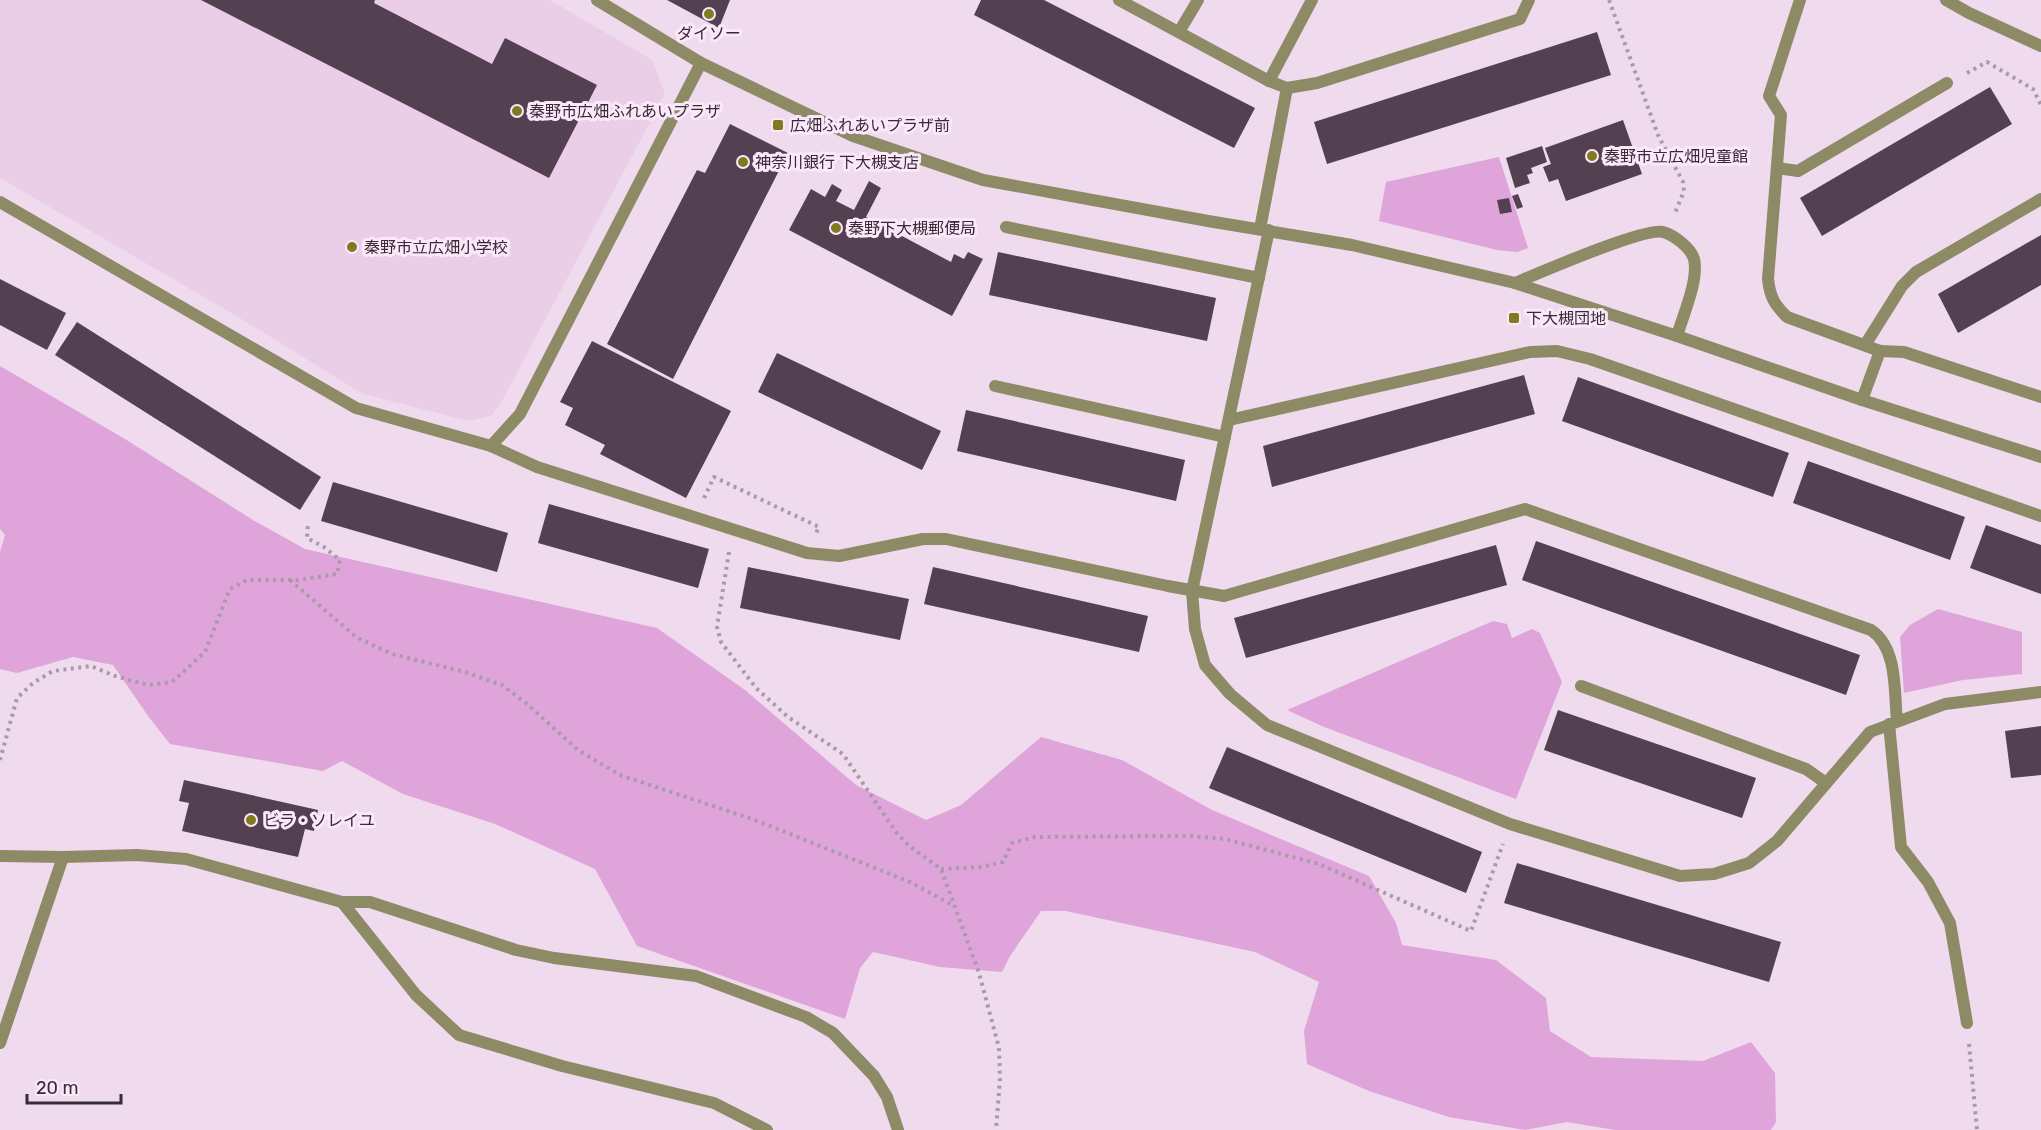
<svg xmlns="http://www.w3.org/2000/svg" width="2041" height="1130" viewBox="0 0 2041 1130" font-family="Rubik,'Noto Sans JP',sans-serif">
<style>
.built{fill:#eacee8}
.green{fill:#dfa5db}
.building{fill:#534151}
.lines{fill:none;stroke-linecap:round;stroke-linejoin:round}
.path{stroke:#aa99a8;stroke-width:4;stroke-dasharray:3 4.5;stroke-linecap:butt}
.service{stroke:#8d8b65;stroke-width:12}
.minor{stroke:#8d8b65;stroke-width:12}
.tertiary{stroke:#8d8b65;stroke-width:12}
.poi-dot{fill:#817a1f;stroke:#fde7fb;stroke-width:2}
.labels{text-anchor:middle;stroke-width:6;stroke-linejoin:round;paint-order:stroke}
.poi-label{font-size:16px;fill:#352c34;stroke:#fde7fb;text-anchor:start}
</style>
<rect width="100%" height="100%" fill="#f0daee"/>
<path class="built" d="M 0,0 L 550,0 L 652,60 L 665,94 L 501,403 L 491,416 L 469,421 L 363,394 L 238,317 L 0,178 Z"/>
<g class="green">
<path d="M 1499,157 L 1528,248 L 1517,252 L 1497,250 L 1379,221 L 1386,182 Z"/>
<path d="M 0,366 L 125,439 L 253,520 L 305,549 L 657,628 L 745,690 L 856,785 L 926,820 L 961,805 L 1041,737 L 1122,760 L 1212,810 L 1369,876 L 1396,923 L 1402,945 L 1496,960 L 1546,998 L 1550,1031 L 1591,1057 L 1703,1061 L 1751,1042 L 1775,1073 L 1776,1122 L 1771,1130 L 1615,1130 L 1567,1122 L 1525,1130 L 1449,1117 L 1369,1091 L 1307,1064 L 1304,1031 L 1319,982 L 1255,952 L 1066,911 L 1041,911 L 1010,956 L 1002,972 L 940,967 L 873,952 L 860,968 L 845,1019 L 637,946 L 595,869 L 495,824 L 403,794 L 342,761 L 323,771 L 170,744 L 148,716 L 113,665 L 73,657 L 17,673 L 0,669 L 0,552 L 5,535 L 0,529 Z"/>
<path d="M 1938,609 L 2022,632 L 2022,674 L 1963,680 L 1904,693 L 1900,637 L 1910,625 Z"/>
<path d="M 1493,621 L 1507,624 L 1512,638 L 1532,629 L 1540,633 L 1562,682 L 1516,799 L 1324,727 L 1287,710 Z"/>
</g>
<g class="building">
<path d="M 201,0 L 375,0 L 374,3 L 492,64 L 505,38 L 597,85 L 549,178 Z"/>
<path d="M 667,0 L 730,0 L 719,28 Z"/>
<path d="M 981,0 L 1044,0 L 1255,108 L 1234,148 L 974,15 Z"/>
<path d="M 1597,32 L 1611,75 L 1327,164 L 1314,122 Z"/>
<path d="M 1990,87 L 2012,124 L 1822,236 L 1800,198 Z"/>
<path d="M 1623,120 L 1642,174 L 1566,201 L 1558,179 L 1549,182 L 1543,167 L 1551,164 L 1545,148 Z"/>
<path d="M 730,124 L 788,153 L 673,379 L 607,344 L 697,170 L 705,173 Z"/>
<path d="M 1542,146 L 1547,162 L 1531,168 L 1533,173 L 1527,175 L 1530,183 L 1515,188 L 1506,158 Z"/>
<path d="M 869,181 L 881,188 L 866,217 L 951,262 L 954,254 L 964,259 L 968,252 L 983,259 L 952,316 L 789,230 L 811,189 L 825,197 L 832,184 L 842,190 L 836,201 L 854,210 Z"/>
<path d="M 1518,194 L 1523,207 L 1517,209 L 1512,196 Z"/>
<path d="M 1509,198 L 1512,212 L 1500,214 L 1497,200 Z"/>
<path d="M 2041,235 L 2041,285 L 1958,333 L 1938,294 Z"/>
<path d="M 998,252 L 1216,298 L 1207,341 L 989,295 Z"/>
<path d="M 0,279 L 66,313 L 47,350 L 0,325 Z"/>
<path d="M 77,322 L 321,477 L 300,510 L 55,355 Z"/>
<path d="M 592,341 L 731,411 L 686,498 L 600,454 L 605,445 L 565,425 L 573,408 L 560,402 Z"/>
<path d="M 777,353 L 941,431 L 922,470 L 758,392 Z"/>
<path d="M 1524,375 L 1535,414 L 1272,487 L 1263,446 Z"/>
<path d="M 1578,377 L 1789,453 L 1773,497 L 1562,421 Z"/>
<path d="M 966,410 L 1185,460 L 1176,501 L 957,451 Z"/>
<path d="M 1808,461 L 1965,517 L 1950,560 L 1793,503 Z"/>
<path d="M 333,482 L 508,533 L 497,572 L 321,521 Z"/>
<path d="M 549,504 L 709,549 L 698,588 L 538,543 Z"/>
<path d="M 1986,525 L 2041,545 L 2041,594 L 1970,568 Z"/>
<path d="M 1536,541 L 1860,655 L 1846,695 L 1522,580 Z"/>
<path d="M 1496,545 L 1507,585 L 1246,658 L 1234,618 Z"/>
<path d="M 748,567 L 909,599 L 900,640 L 740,608 Z"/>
<path d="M 933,567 L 1148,616 L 1139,652 L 924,604 Z"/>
<path d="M 1558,710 L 1756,778 L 1742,818 L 1544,750 Z"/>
<path d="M 2041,726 L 2041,775 L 2011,778 L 2005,731 Z"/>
<path d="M 1227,747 L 1482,852 L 1466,893 L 1209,788 Z"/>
<path d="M 184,780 L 318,810 L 314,831 L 305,829 L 298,857 L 182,831 L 189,803 L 179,801 Z"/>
<path d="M 1517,863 L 1781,942 L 1769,982 L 1504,903 Z"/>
</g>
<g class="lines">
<g class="path">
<path d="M 1609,0 L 1658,135 L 1683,182 L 1684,191 L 1675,213"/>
<path d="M 1967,73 L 1987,62 L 2033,89 L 2041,105"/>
<path d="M 704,498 L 714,477 L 819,527 L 816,533"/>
<path d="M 729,552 L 717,627 L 721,642 L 756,688 L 788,717 L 843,754 L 896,832 L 909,846 L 941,869 L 979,973 L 999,1048 L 1000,1079 L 996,1130"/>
<path d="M 290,580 L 356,637 L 392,654 L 465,672 L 502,685 L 527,704 L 578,750 L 620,775 L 755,820 L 910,882 L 954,906"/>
<path d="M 0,760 L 17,698 L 33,683 L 53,671 L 91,666 L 115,676 L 148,685 L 172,682 L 205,652 L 230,589 L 247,580 L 298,580 L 337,574 L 340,560 L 324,547 L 307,538 L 308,522"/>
<path d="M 941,869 L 981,867 L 1003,862 L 1012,843 L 1034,837 L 1189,836 L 1225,839 L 1319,864 L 1471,931 L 1503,844"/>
<path d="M 1969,1044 L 1977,1130"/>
</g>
<g class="service">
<path d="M 1269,81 L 1312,0"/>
<path d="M 1777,168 L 1798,171 L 1947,83"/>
<path d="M 1006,227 L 1259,278"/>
<path d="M 1865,345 L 1902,286 L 1916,272 L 2041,199"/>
<path d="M 1880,351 L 1904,352 L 2041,397"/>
<path d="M 995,386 L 1225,437"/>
<path d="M 1229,420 L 1530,352 L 1557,351 L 1590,359 L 2041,516"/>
<path d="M 491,446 L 537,467 L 807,553 L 839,556 L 923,539 L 946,539 L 1168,586 L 1224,596 L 1525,509 L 1871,630 C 1898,648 1894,692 1897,721"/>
<path d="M 1581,686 L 1806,769 L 1826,783"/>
<path d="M 1889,724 L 1901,847 L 1928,882 L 1950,923 L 1967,1023"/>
</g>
<g class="minor">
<path d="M 1119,0 L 1269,81 L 1287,88 L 1260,229"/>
<path d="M 1800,0 L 1769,96 L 1781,115 L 1768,279 C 1770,297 1774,304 1787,317 L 1880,351 L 1862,400"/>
<path d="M 1946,0 L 1969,13 L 2041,46"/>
<path d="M 1179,32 L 1198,0"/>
<path d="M 1287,88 L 1317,83 L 1520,19 L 1529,0"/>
<path d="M 0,202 L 356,408 L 491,446 L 520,414 L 701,63"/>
<path d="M 1269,230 L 1192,591 L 1195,629 L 1205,665 L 1230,694 L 1267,725 L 1510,824 L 1680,876 L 1714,874 L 1749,863 L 1777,841 L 1870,732 L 1945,704 L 2041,692"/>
<path d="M 1515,283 C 1539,273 1645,227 1663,232 C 1674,235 1691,248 1694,259 C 1699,280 1683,315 1677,336"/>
<path d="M 0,856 L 63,857 L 137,855 L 186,859 L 342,902 L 370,902 L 516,950 L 554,958 L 696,976 L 806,1017 L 833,1033 L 874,1076 L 887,1097 L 898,1130"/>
<path d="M 342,902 L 416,995 L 459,1035 L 562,1066 L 714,1103 L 767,1130"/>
<path d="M 0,1043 L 63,857"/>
</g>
<path class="tertiary" d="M 597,0 L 701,63 L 853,136 L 983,180 L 1208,221 L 1352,245 L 1515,283 L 1677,336 L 1862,400 L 2041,457"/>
</g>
<g class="poi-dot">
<circle cx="709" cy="14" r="6"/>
<circle cx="517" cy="111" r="6"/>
<rect x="772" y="119" width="12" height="12" rx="3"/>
<circle cx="1592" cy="156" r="6"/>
<circle cx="743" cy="162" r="6"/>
<circle cx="836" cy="228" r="6"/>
<circle cx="352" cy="247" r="6"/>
<rect x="1508" y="312" width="12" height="12" rx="3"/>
<circle cx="251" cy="820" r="6"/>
</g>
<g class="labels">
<g class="poi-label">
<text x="709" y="39" text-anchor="middle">ダイソー</text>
<text x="529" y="117">秦野市広畑ふれあいプラザ</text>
<text x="790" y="131">広畑ふれあいプラザ前</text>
<text x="1604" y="162">秦野市立広畑児童館</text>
<text x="755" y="168">神奈川銀行 下大槻支店</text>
<text x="848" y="234">秦野下大槻郵便局</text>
<text x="364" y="253">秦野市立広畑小学校</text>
<text x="1526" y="324">下大槻団地</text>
<text x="263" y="826">ビラ・ソレイユ</text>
</g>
</g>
<path d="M27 1094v9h94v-9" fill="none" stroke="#352c34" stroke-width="3"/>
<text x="36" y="1094" font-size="18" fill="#352c34" stroke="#fde7fb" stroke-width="4.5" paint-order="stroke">20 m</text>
</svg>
